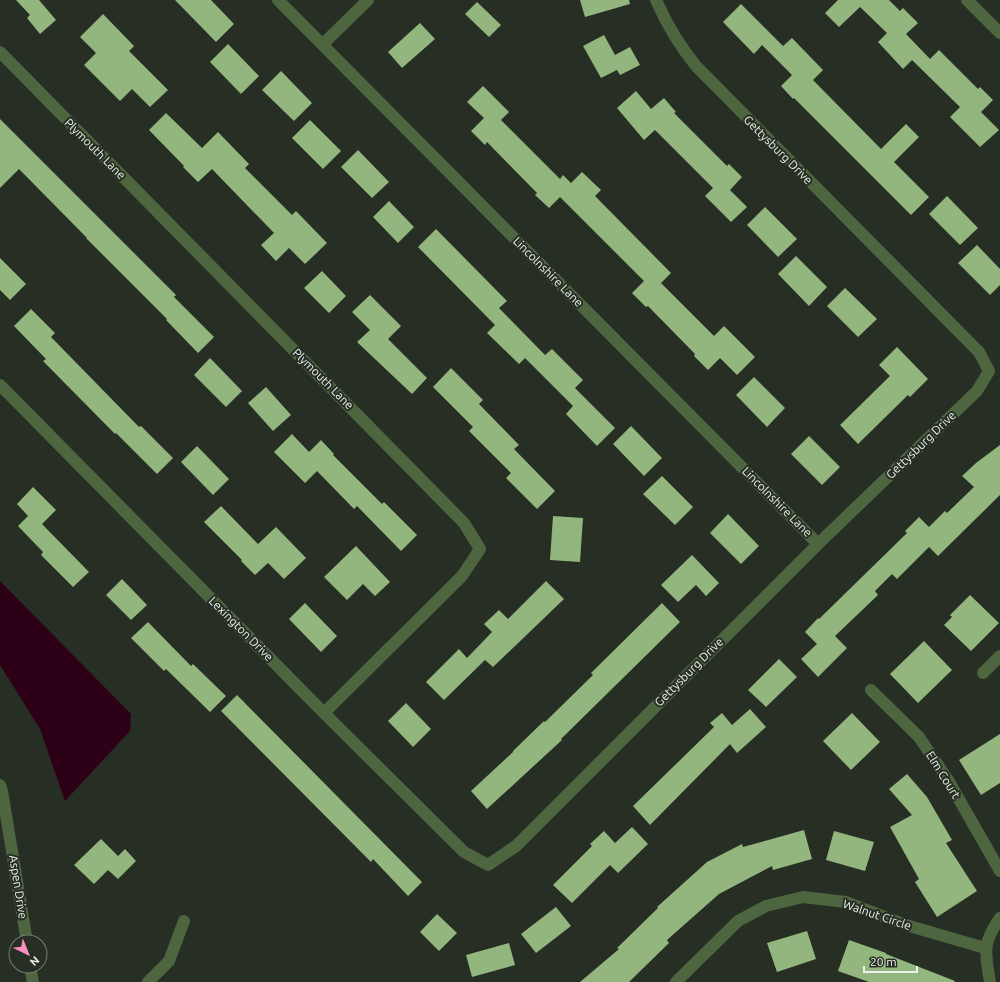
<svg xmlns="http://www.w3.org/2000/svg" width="1000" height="982" viewBox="0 0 1000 982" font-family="Ubuntu,sans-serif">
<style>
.water{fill:#2e0018}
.building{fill:#93b67e}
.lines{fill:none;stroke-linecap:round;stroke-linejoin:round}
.street{stroke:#4e663f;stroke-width:12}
.labels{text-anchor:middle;stroke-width:4;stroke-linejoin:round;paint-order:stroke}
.street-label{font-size:12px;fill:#ecf1ea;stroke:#272e24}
</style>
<rect width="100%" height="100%" fill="#272e24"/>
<path class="water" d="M 0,581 L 131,714 L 130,731 L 65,801 L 40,729 L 0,665 Z"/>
<g class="building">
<path d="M 16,0 L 39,0 L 56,20 L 40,34 L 27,18 L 30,15 Z"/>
<path d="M 175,0 L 211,0 L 234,24 L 216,42 Z"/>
<path d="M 580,0 L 629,0 L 630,4 L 585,17 Z"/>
<path d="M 838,0 L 889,0 L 900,11 L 903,8 L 918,23 L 906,34 L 930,59 L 939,50 L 978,89 L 980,87 L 993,100 L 981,112 L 999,130 L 980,147 L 950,117 L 960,107 L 912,60 L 903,69 L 878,42 L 887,33 L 860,7 L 839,27 L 825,13 Z"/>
<path d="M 477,2 L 501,25 L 489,37 L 465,14 Z"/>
<path d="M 741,4 L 783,46 L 792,38 L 823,70 L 813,80 L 881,149 L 906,124 L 919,137 L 894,162 L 929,197 L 911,215 L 794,98 L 793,99 L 781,86 L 792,75 L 762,45 L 754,54 L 723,22 Z"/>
<path d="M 103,14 L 134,46 L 129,51 L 168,90 L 150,107 L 132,89 L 120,101 L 84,65 L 96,53 L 80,37 Z"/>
<path d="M 420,23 L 435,39 L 402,68 L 388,52 Z"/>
<path d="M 604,35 L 615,55 L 630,47 L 640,65 L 620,75 L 617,70 L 601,78 L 583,46 Z"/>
<path d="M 228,44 L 259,76 L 241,94 L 210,62 Z"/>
<path d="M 281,71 L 312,103 L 294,121 L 262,90 Z"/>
<path d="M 483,86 L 509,112 L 501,120 L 560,179 L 563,175 L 571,183 L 582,172 L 601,190 L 595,196 L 671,273 L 661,283 L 714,336 L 724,326 L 755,357 L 737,375 L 720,358 L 708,370 L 694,356 L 695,354 L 648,306 L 646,307 L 632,293 L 644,281 L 560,197 L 549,208 L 535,195 L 537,193 L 487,142 L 485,145 L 471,131 L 484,118 L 467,102 Z"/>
<path d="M 636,91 L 651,109 L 664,98 L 676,112 L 674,113 L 727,166 L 729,164 L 742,177 L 730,190 L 747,207 L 731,222 L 705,196 L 713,188 L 655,130 L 644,140 L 617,108 Z"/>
<path d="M 166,113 L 202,148 L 218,132 L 249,164 L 245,168 L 292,215 L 296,211 L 327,243 L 305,264 L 289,248 L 276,261 L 261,245 L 274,233 L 212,169 L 198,182 L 183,167 L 184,166 L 149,130 Z"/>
<path d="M 0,119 L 176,295 L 174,297 L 214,337 L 198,353 L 166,320 L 167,319 L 86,238 L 87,238 L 19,169 L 0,188 Z"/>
<path d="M 310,120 L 341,151 L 323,169 L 292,138 Z"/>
<path d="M 358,150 L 389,182 L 372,198 L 341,167 Z"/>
<path d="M 947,196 L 978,228 L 960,245 L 929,214 Z"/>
<path d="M 389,201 L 414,227 L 398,243 L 373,217 Z"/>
<path d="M 765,207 L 797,239 L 778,257 L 747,225 Z"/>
<path d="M 436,229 L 507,301 L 499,308 L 545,355 L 552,349 L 583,380 L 575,388 L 615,428 L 597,446 L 566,414 L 573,406 L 525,358 L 519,364 L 487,333 L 495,325 L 418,247 Z"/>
<path d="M 977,245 L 1000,269 L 1000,285 L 990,295 L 958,263 Z"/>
<path d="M 796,256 L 827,287 L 809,306 L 778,274 Z"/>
<path d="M 0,258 L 26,284 L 10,300 L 0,290 Z"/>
<path d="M 322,271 L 346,296 L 329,313 L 304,288 Z"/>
<path d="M 845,288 L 877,319 L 858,337 L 827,306 Z"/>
<path d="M 370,295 L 401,326 L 388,339 L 427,378 L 412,394 L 357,342 L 370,330 L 352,312 Z"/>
<path d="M 31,309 L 55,333 L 51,337 L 139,427 L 141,426 L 173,458 L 157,474 L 116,433 L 115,434 L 43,361 L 46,359 L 14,326 Z"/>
<path d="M 897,347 L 928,379 L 910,397 L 908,395 L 858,444 L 840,425 L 890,376 L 879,365 Z"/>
<path d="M 210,358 L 242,391 L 226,407 L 194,375 Z"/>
<path d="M 451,368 L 483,400 L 479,404 L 519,445 L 514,449 L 555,491 L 537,509 L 506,478 L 511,473 L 469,431 L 473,427 L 433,387 Z"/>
<path d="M 754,377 L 785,408 L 767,427 L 736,395 Z"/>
<path d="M 266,387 L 291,415 L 273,431 L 248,403 Z"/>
<path d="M 631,426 L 662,458 L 644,476 L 613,444 Z"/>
<path d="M 292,434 L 309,452 L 321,440 L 334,454 L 333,455 L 382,504 L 384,502 L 417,535 L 401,551 L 357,506 L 354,509 L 317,471 L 305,483 L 274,452 Z"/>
<path d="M 809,436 L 840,467 L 822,485 L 791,454 Z"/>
<path d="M 1000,445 L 1000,495 L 938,556 L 929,547 L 897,579 L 892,574 L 875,591 L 878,595 L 835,636 L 847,648 L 818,677 L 801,659 L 817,644 L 805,632 L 818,618 L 819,619 L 907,533 L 905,531 L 919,517 L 929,527 L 945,511 L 947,513 L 974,487 L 962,476 L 976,463 Z"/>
<path d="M 197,446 L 229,479 L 213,495 L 181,462 Z"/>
<path d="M 662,476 L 693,507 L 675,525 L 643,494 Z"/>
<path d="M 33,487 L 56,510 L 42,524 L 89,572 L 73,587 L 41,555 L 43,552 L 18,526 L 28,516 L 17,504 Z"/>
<path d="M 221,506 L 258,544 L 276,527 L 306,558 L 284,579 L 268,563 L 255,575 L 241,561 L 242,560 L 204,522 Z"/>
<path d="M 728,514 L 759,546 L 741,564 L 710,533 Z"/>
<path d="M 553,516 L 583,518 L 580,562 L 550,560 Z"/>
<path d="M 356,546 L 390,582 L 375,596 L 363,584 L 347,600 L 324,577 Z"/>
<path d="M 692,555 L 719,583 L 706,596 L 696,585 L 678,602 L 661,585 Z"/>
<path d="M 122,579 L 147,605 L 131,620 L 106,595 Z"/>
<path d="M 546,581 L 564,599 L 493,667 L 485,660 L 444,700 L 426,682 L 459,649 L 467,658 L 492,632 L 484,624 L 499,610 L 508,619 Z"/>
<path d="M 970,595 L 999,623 L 971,651 L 944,625 L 952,617 L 950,615 Z"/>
<path d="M 305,603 L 337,636 L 321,652 L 289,619 Z"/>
<path d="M 662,603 L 680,622 L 561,739 L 562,740 L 487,809 L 471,791 L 513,752 L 513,751 L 544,721 L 545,722 L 593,675 L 591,673 Z"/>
<path d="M 148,622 L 191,666 L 193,664 L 226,696 L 210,712 L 166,669 L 164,671 L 131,638 Z"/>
<path d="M 924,641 L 952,670 L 918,703 L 890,674 Z"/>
<path d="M 779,659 L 797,677 L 766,707 L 748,690 Z"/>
<path d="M 237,695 L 422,882 L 408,896 L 373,859 L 371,862 L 221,711 Z"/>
<path d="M 406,703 L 431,729 L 413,747 L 388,721 Z"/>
<path d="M 750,709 L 766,727 L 737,753 L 730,744 L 650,825 L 633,806 L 714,727 L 710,723 L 722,713 L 732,725 Z"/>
<path d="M 852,713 L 880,742 L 851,770 L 823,741 Z"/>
<path d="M 1000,734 L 1000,783 L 981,795 L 959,760 Z"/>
<path d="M 907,774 L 927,797 L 952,840 L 946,843 L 977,891 L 937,917 L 915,882 L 919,879 L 890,827 L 912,815 L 889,789 Z"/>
<path d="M 632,827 L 648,844 L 618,873 L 610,865 L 572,903 L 553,885 L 592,846 L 590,844 L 604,831 L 615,843 Z"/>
<path d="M 804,830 L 812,859 L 773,870 L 772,866 L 719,894 L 667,940 L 669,943 L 629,982 L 580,982 L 619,949 L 617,948 L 658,908 L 657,907 L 707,862 L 742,844 L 743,847 Z"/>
<path d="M 834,831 L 874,842 L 865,871 L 826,860 Z"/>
<path d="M 101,839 L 118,856 L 125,849 L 136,861 L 118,879 L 108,870 L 94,884 L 74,865 Z"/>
<path d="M 556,907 L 571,926 L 536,953 L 521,934 Z"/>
<path d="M 437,914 L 457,933 L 439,951 L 420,932 Z"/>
<path d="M 807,931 L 816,959 L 777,972 L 767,943 Z"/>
<path d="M 849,940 L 886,953 L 886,954 L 955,981 L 954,982 L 869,982 L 838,971 Z"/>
<path d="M 509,943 L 515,965 L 472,977 L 466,955 Z"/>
</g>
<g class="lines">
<g class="street">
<path d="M 278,0 L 818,544"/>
<path d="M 967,0 L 1000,33"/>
<path d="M 323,44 L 368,0"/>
<path d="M 0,52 L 464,523 L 480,549 L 462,576 L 324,713"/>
<path d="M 0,385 L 324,713 L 464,852 L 488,865 L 516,846 L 818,544 L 977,391 L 989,371 L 979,352 L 696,66 C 679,45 667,25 656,0"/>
<path d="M 983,673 L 1000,656"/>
<path d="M 871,690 L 919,737 L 948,780 L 1000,871"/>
<path d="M 0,785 L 2,791 L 27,942"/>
<path d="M 30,966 L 33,982"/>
<path d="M 148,982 L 169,961 L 184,921"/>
<path d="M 676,982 L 738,921 L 766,906 L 803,897 L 846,902 L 906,925 L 985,948"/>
<path d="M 990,982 C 985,953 982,943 1000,918"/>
</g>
</g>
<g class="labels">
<g class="street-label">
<text transform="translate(95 149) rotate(45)" y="4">Plymouth Lane</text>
<text transform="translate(778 150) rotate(45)" y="4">Gettysburg Drive</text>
<text transform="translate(548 272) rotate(45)" y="4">Lincolnshire Lane</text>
<text transform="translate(323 379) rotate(45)" y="4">Plymouth Lane</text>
<text transform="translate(921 445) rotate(-44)" y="4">Gettysburg Drive</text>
<text transform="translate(777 502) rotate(45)" y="4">Lincolnshire Lane</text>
<text transform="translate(241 629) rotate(45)" y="4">Lexington Drive</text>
<text transform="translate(689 672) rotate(-45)" y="4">Gettysburg Drive</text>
<text transform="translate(943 775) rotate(58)" y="4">Elm Court</text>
<text transform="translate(18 887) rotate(81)" y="4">Aspen Drive</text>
<text transform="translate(877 915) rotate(19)" y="4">Walnut Circle</text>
</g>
</g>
<g transform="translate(28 954) rotate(137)"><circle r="19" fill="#272e24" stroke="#767c73"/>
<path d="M0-3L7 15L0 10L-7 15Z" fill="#fd8ec0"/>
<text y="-6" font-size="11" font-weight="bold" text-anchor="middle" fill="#ecf1ea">N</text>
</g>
<path d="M864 966v6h53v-6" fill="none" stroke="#ecf1ea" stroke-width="2"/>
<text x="870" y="966" font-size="12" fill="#ecf1ea" stroke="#272e24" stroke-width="3" paint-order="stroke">20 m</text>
</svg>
